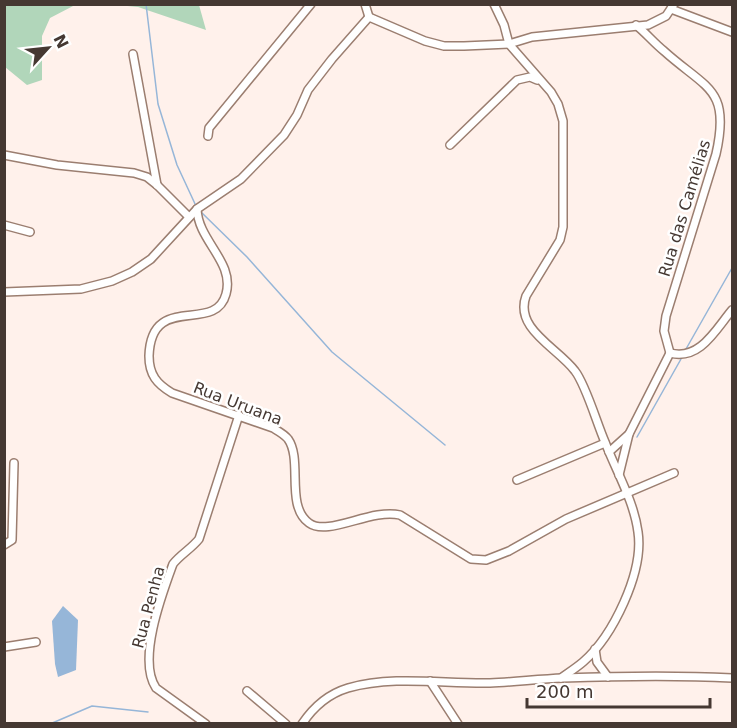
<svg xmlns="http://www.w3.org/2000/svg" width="737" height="728" viewBox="0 0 737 728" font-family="'DejaVu Sans',sans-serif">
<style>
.green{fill:#b1d6ba}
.water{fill:#96b6d8}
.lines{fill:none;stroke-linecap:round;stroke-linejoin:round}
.stream{stroke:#96b6d8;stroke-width:1.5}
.minor-casing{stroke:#9b7e70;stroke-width:10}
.minor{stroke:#fff;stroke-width:7}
.labels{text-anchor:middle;stroke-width:5;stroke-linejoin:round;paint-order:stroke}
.street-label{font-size:16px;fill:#453832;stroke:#fff}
</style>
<rect width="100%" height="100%" fill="#fff1eb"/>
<g class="green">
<path d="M 4,5 L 75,5 L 50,18 L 42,36 L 42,80 L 27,85 L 5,67 Z"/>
<path d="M 117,5 L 199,5 L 206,30 L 138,7 Z"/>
</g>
<path class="water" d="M 63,606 L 78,620 L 76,670 L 58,677 L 55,664 L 52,621 Z"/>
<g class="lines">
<g class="stream">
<path d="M 146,4 L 158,104 L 177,165 L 196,206"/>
<path d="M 201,212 L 247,257 L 332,352 L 445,445"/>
<path d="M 686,349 L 732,268"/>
<path d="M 637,437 L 681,359"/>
<path d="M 50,724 L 92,706 L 148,712"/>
</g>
<defs>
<g id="minor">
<path d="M 365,4 L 369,17"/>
<path d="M 494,4 L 504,25 L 509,44 L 551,92 L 558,104 L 563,121 L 563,227 L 560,240 L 526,296 C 514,329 558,348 575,371 C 586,385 597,424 605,442 C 616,471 634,501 638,532 C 644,572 613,636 583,662 C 576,668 568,673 561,678"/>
<path d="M 671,9 L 732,32"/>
<path d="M 369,17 L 425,41 L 444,46 L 464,46 L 509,44 L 532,37 L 648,25 L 666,16 L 674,4"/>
<path d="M 636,25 C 646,33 654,43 664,51 C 706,89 731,88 716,154 L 666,316 L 664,331 L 670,353"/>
<path d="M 133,54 L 157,185"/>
<path d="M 208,136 L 209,128 L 311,4"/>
<path d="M 450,145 L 517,80 L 530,77 L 537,80"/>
<path d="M 4,155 L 57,165 L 134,173 L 147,177 L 157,185 L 189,217"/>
<path d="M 197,209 C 198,241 235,262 226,294 C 215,335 151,291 149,356 C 149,375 157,384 172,393 L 273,428 C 278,431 284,434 288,439 C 303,460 285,506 309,523 C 328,537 371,508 400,515 L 471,559 L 486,560 L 509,551 L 566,519 L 674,473"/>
<path d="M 4,225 L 30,232"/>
<path d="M 4,292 L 81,289 L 112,281 L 132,272 L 151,259 L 197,209 L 241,179 L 284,135 L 297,115 L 308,90 L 332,59 L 369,17"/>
<path d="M 670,353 C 700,361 716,329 732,310"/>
<path d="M 609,452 L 629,434 L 670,353"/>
<path d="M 619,475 L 629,434"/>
<path d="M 517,480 L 605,443"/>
<path d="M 4,545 L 12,540 L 14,463"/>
<path d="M 4,647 L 36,642"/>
<path d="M 595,649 L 597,662 L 608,677"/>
<path d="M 430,681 L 458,724"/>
<path d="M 247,691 L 286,724"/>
<path d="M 206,724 L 156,688 C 137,660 162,594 173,564 C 181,554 191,549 199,539 L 239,415"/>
<path d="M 302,724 C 314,706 328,694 348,688 C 394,675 443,684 490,683 C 514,682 539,679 563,678 C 619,676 676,675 732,678"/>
</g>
</defs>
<use href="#minor" class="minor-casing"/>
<use href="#minor" class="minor"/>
</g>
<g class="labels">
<g class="street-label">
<text transform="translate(684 208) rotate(-73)" y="6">Rua das Camélias</text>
<text transform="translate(238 403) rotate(21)" y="6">Rua Uruana</text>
<text transform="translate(148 607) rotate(-75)" y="6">Rua Penha</text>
</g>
</g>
<rect width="737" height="728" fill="none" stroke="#453832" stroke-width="12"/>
<g transform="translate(48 48) rotate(63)" stroke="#ffffff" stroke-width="4.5" paint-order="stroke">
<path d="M0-4.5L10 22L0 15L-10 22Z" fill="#453832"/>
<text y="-9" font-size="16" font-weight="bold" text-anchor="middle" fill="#453832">N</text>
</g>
<path d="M527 698v9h183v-9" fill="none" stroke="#453832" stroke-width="3"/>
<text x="536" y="698" font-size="18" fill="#453832" stroke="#ffffff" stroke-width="4.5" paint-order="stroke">200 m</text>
</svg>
